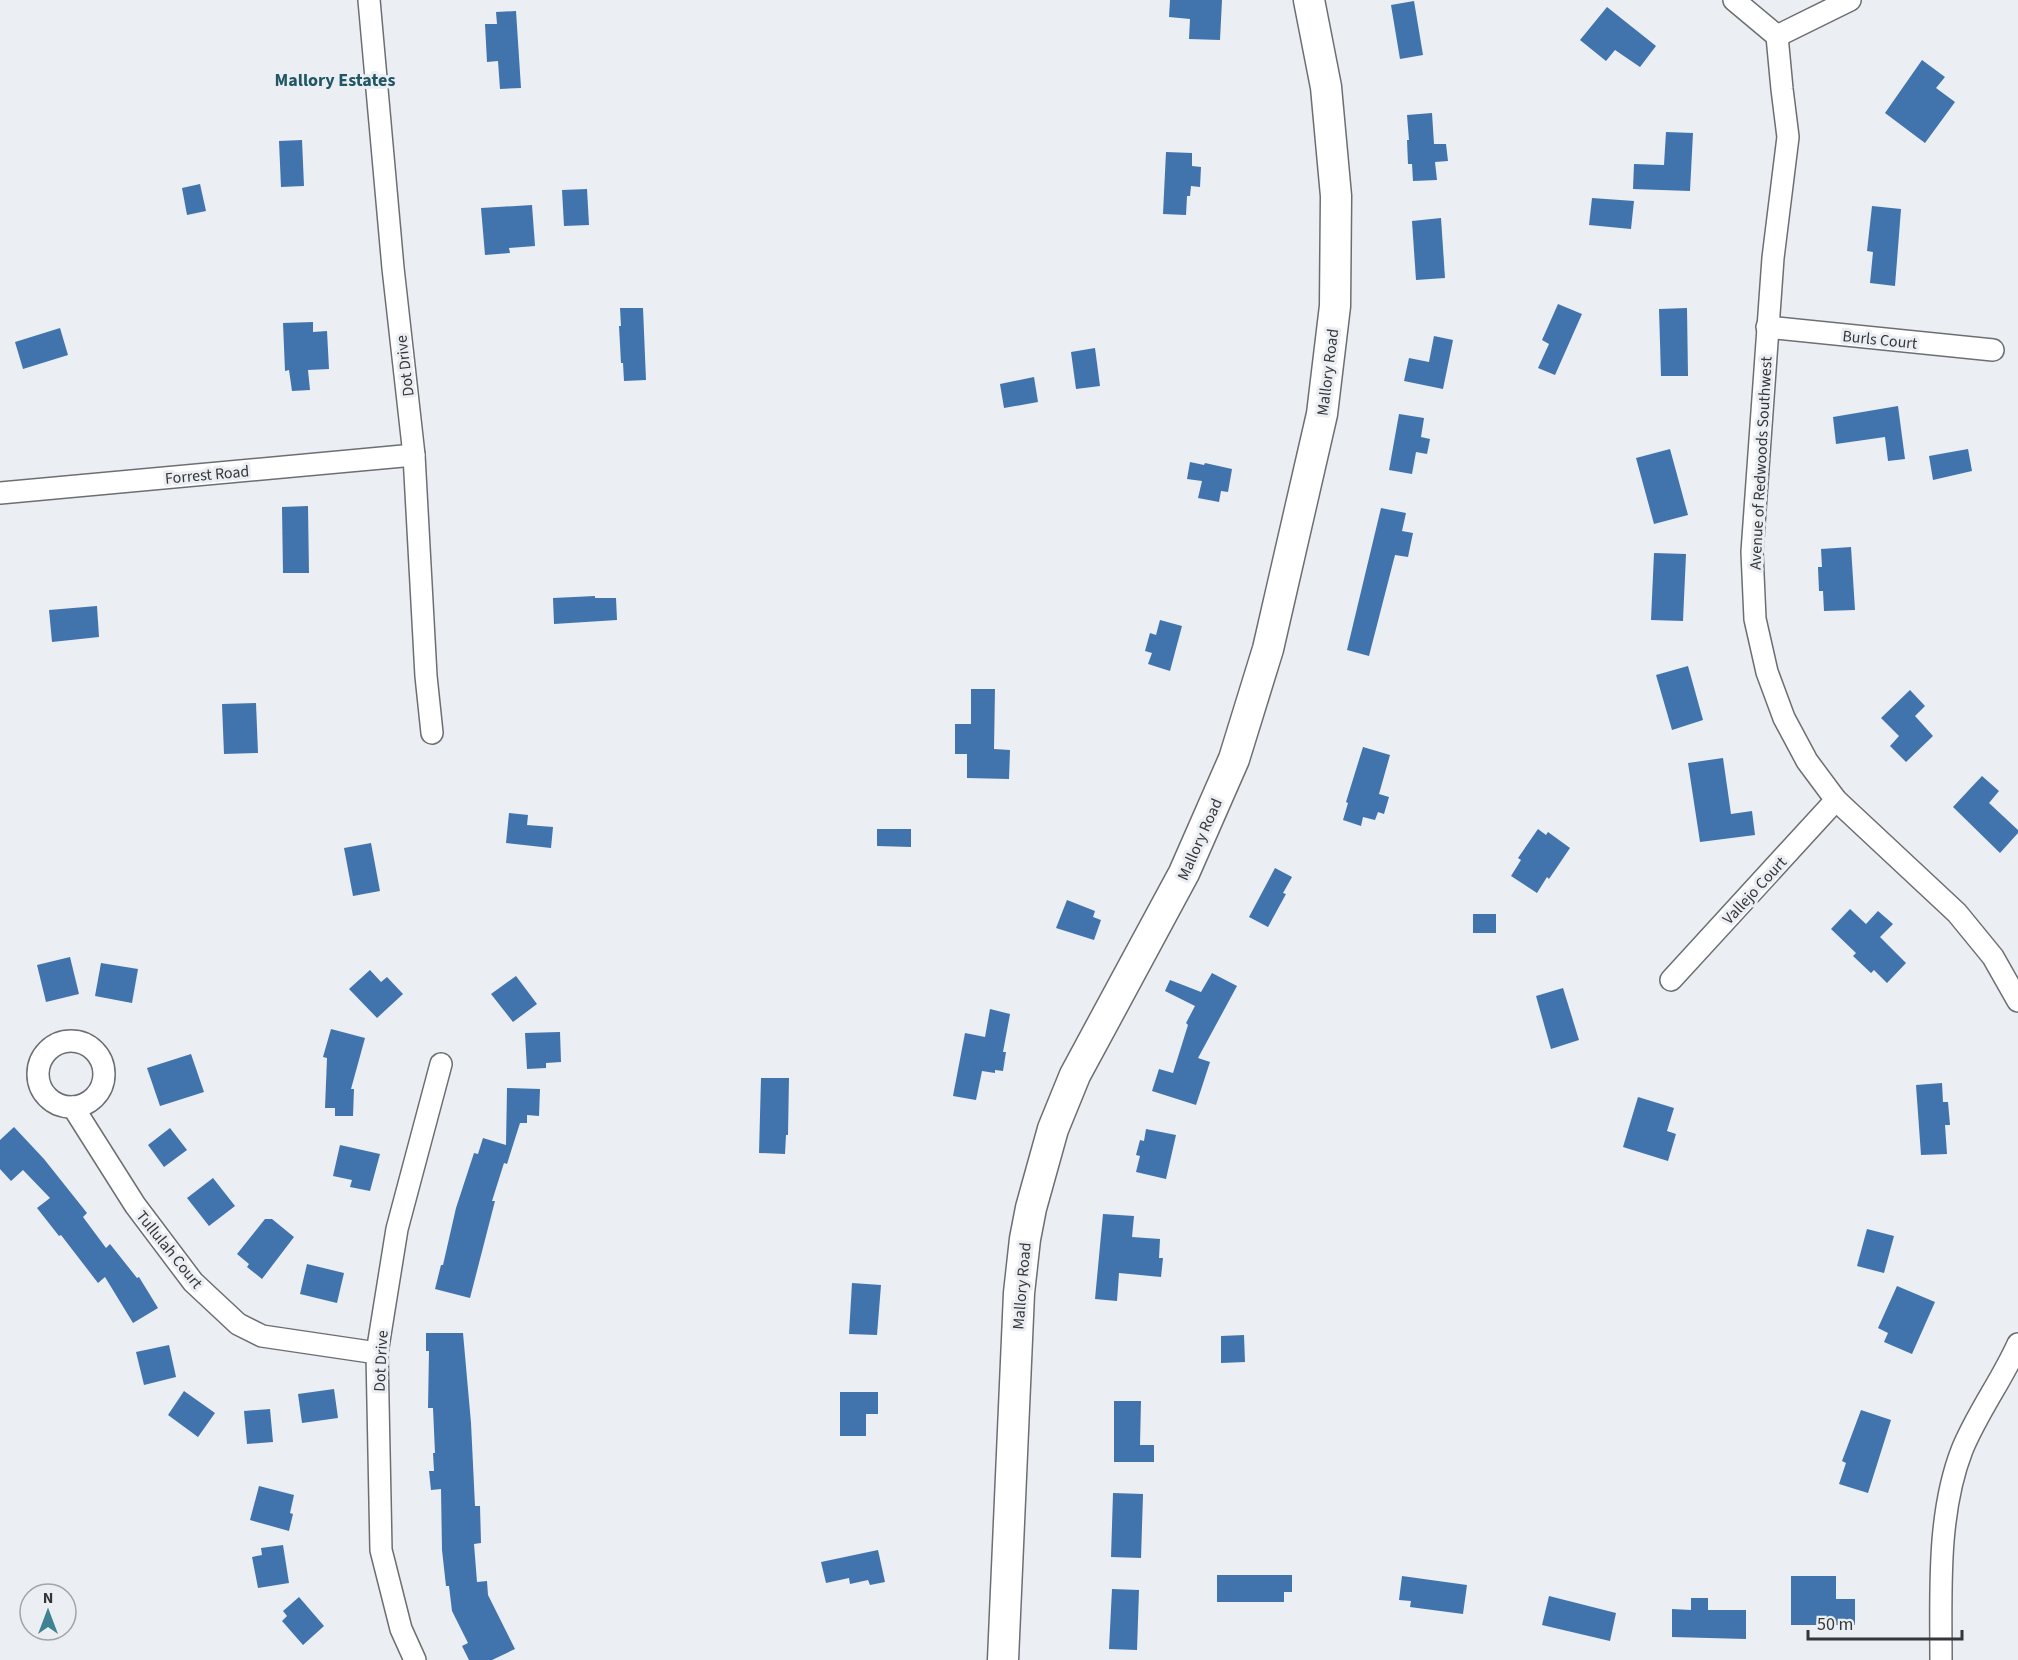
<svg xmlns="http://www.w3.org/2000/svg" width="2018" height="1660" viewBox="0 0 2018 1660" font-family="'Source Sans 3',sans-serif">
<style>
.building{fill:#4174ac}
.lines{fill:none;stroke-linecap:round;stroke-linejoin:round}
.street-casing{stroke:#6c6f72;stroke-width:24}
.secondary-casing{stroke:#6c6f72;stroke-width:33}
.street{stroke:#fff;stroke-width:21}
.secondary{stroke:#fff;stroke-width:30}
.labels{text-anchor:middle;stroke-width:6;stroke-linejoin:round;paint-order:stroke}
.street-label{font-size:16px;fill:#353638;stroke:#ebeef2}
.neighbourhood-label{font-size:18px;font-weight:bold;fill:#215764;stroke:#ebeef2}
</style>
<rect width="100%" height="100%" fill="#ebeef2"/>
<g class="building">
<path d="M 1170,0 L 1222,0 L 1220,40 L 1189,39 L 1190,19 L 1169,17 Z"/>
<path d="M 1414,1 L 1423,55 L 1400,59 L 1391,5 Z"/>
<path d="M 1607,7 L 1656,46 L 1640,67 L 1615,50 L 1606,61 L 1580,40 Z"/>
<path d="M 516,11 L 521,88 L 500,89 L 498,61 L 487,62 L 485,24 L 497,24 L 496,12 Z"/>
<path d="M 1922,60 L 1945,77 L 1936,88 L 1955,102 L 1925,143 L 1885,113 Z"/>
<path d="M 1432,113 L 1434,144 L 1446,144 L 1448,161 L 1435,162 L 1437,180 L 1413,181 L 1412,164 L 1408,164 L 1407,140 L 1409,140 L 1407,115 Z"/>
<path d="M 1666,132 L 1693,133 L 1690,191 L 1633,189 L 1634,164 L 1664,165 Z"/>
<path d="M 302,140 L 304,186 L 281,187 L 279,141 Z"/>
<path d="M 1166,152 L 1192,153 L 1192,166 L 1201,167 L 1200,187 L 1191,186 L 1190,196 L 1187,196 L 1186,215 L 1163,214 Z"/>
<path d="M 200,184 L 206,211 L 187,215 L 182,188 Z"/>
<path d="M 587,189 L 589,225 L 564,226 L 562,190 Z"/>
<path d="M 1592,198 L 1634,201 L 1631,229 L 1589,225 Z"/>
<path d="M 532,205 L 535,246 L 509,248 L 510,253 L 485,255 L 481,208 Z"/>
<path d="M 1872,206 L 1901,209 L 1895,286 L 1870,283 L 1873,252 L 1867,251 Z"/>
<path d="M 1441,218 L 1445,278 L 1416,280 L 1412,221 Z"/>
<path d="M 1558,304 L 1582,314 L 1555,375 L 1538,368 L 1549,344 L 1542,340 Z"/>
<path d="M 620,308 L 643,308 L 646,380 L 624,381 L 623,363 L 621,363 L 619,326 L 621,326 Z"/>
<path d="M 1687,308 L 1688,376 L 1661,376 L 1659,309 Z"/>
<path d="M 313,322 L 313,332 L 327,331 L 329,369 L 308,370 L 310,390 L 292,391 L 289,370 L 285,371 L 283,323 Z"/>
<path d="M 60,328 L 68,355 L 23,369 L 15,342 Z"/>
<path d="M 1434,336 L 1453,340 L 1443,389 L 1404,381 L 1409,358 L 1429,362 Z"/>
<path d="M 1095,348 L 1100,386 L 1076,389 L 1071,352 Z"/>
<path d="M 1034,377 L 1038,402 L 1004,408 L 1000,384 Z"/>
<path d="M 1898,406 L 1905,459 L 1888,461 L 1885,437 L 1836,444 L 1833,417 Z"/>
<path d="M 1399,414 L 1424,418 L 1421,437 L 1430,439 L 1427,454 L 1416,452 L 1412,474 L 1389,470 Z"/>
<path d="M 1670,449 L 1688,515 L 1654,524 L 1636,458 Z"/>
<path d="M 1968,449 L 1972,471 L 1933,480 L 1929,456 Z"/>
<path d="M 1190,462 L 1204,465 L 1205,463 L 1232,469 L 1228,492 L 1221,491 L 1219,502 L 1198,498 L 1202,481 L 1187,479 Z"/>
<path d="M 308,506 L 309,573 L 283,573 L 282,507 Z"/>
<path d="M 1381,508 L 1406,513 L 1402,531 L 1413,533 L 1408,557 L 1395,555 L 1369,656 L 1347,650 Z"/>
<path d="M 1851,547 L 1855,610 L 1824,611 L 1823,591 L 1819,591 L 1818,567 L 1822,567 L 1821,549 Z"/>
<path d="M 1654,553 L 1686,554 L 1683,621 L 1651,620 Z"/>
<path d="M 595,596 L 595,598 L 616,598 L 617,620 L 554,624 L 553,598 Z"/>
<path d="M 97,606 L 99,637 L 52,642 L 49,610 Z"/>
<path d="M 1160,620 L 1182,626 L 1170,671 L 1148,664 L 1152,653 L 1145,651 L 1150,633 L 1156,635 Z"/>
<path d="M 1688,666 L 1703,720 L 1672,730 L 1656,675 Z"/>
<path d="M 971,689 L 995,689 L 994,749 L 1010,750 L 1009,779 L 967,778 L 967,754 L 955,754 L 955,724 L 971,724 Z"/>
<path d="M 1910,690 L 1925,706 L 1915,716 L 1933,736 L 1906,762 L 1890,746 L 1899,736 L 1881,718 Z"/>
<path d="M 256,703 L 258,753 L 224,754 L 222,704 Z"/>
<path d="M 1363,747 L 1390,755 L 1379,794 L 1389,797 L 1384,814 L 1378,812 L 1375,820 L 1363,817 L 1361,826 L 1343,820 L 1348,803 L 1346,802 Z"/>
<path d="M 1723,758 L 1731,814 L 1752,811 L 1755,835 L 1700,842 L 1688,763 Z"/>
<path d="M 1982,776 L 1999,791 L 1989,803 L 2018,830 L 2018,833 L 2000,853 L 1953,807 Z"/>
<path d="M 509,813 L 528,815 L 527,825 L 553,827 L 551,848 L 506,843 Z"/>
<path d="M 877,829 L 911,829 L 911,847 L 877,846 Z"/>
<path d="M 1538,829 L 1546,835 L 1548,832 L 1570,848 L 1549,879 L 1547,877 L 1537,893 L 1511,876 L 1521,860 L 1518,858 Z"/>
<path d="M 371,843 L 380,891 L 353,896 L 344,848 Z"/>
<path d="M 1275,868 L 1292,877 L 1283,893 L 1286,894 L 1268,927 L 1249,917 Z"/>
<path d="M 1067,900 L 1095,911 L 1093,917 L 1101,920 L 1094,940 L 1056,928 Z"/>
<path d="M 1850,909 L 1866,924 L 1878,911 L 1893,924 L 1880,937 L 1906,963 L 1887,983 L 1874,970 L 1871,973 L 1853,956 L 1856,953 L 1831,929 Z"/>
<rect x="1473" y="914" width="23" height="19"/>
<path d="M 70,957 L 79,994 L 46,1002 L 37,965 Z"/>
<path d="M 101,963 L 138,969 L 132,1003 L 95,996 Z"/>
<path d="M 370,970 L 381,982 L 387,977 L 403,994 L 377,1018 L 349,989 Z"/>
<path d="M 1212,973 L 1237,986 L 1198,1058 L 1210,1062 L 1196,1105 L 1152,1091 L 1159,1069 L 1173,1073 L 1188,1025 L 1186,1023 L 1195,1006 L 1165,991 L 1170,980 L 1201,992 Z"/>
<path d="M 516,976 L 537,1004 L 513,1022 L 491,994 Z"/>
<path d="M 1563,988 L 1579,1040 L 1551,1049 L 1536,996 Z"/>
<path d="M 990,1009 L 1010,1014 L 1003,1052 L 1006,1052 L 1003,1071 L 995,1070 L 995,1073 L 982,1071 L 976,1100 L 953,1096 L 965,1033 L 985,1037 Z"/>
<path d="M 331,1029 L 365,1038 L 351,1089 L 354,1089 L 353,1116 L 335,1116 L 335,1108 L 325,1108 L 327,1058 L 323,1057 Z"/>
<path d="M 560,1032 L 561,1062 L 546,1063 L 546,1068 L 527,1069 L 525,1033 Z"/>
<path d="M 191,1054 L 204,1092 L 160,1106 L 147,1068 Z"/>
<path d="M 761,1078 L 789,1078 L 788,1135 L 786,1135 L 785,1154 L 759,1153 Z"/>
<path d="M 1942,1083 L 1943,1102 L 1948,1102 L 1950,1125 L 1945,1125 L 1947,1154 L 1921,1155 L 1916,1085 Z"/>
<path d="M 507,1088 L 540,1089 L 539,1116 L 527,1115 L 527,1123 L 520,1123 L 507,1164 L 504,1163 L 492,1201 L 495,1201 L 470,1298 L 435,1289 L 441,1265 L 443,1265 L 456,1208 L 474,1153 L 478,1154 L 483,1138 L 506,1145 Z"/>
<path d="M 1638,1097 L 1674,1108 L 1667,1131 L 1676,1134 L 1668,1161 L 1623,1147 Z"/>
<path d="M 14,1127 L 44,1159 L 87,1213 L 83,1217 L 106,1248 L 110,1244 L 137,1278 L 139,1277 L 158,1308 L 133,1323 L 105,1277 L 98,1283 L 61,1235 L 59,1236 L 37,1208 L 50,1198 L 23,1170 L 11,1181 L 0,1169 L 0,1140 Z"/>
<path d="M 170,1128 L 187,1150 L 164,1167 L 148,1145 Z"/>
<path d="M 1146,1129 L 1176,1135 L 1166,1179 L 1136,1172 L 1140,1156 L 1136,1155 L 1140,1140 L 1144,1141 Z"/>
<path d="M 340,1145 L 380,1154 L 370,1191 L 350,1187 L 352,1180 L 333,1176 Z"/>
<path d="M 213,1178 L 235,1206 L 209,1226 L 187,1198 Z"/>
<path d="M 1103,1214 L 1134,1216 L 1132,1237 L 1160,1239 L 1159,1258 L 1163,1258 L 1161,1277 L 1119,1273 L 1117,1301 L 1095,1299 Z"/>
<path d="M 265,1219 L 272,1219 L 294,1237 L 262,1279 L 247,1267 L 249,1264 L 237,1254 Z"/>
<path d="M 1867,1229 L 1894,1236 L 1884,1273 L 1857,1266 Z"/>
<path d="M 307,1264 L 344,1273 L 337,1303 L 300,1294 Z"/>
<path d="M 852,1283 L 881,1285 L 877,1335 L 849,1334 Z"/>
<path d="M 1897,1286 L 1935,1302 L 1912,1354 L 1884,1342 L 1888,1333 L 1878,1328 Z"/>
<path d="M 426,1333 L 463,1333 L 471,1423 L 475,1506 L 480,1506 L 481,1543 L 474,1544 L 477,1582 L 487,1581 L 488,1595 L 515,1649 L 492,1660 L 469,1660 L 462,1646 L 468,1643 L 452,1611 L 449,1586 L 446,1586 L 442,1550 L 441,1489 L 431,1490 L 429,1471 L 434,1471 L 433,1453 L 435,1453 L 433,1408 L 428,1408 L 429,1351 L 426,1351 Z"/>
<path d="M 1244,1335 L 1245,1362 L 1221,1363 L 1221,1336 Z"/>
<path d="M 169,1345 L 176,1377 L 144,1385 L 136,1352 Z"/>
<path d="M 334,1389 L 338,1418 L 302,1423 L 298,1394 Z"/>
<path d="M 184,1391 L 215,1413 L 198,1437 L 168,1415 Z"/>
<path d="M 840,1392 L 878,1392 L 878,1414 L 866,1414 L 866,1436 L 840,1436 Z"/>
<path d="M 1114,1401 L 1141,1401 L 1140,1445 L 1154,1445 L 1154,1462 L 1114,1462 Z"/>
<path d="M 270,1409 L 273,1442 L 247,1444 L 244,1411 Z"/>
<path d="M 1861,1410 L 1891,1420 L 1868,1493 L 1839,1484 L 1846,1463 L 1842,1461 Z"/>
<path d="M 259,1486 L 294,1495 L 290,1513 L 293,1514 L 289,1531 L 250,1520 Z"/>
<path d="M 1113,1493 L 1143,1494 L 1141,1558 L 1111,1557 Z"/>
<path d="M 283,1545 L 289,1583 L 258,1588 L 252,1557 L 262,1555 L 261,1548 Z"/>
<path d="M 878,1550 L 885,1582 L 870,1585 L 868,1580 L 850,1584 L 849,1578 L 826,1583 L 821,1562 Z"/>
<path d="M 1217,1575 L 1292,1575 L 1292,1592 L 1284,1592 L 1284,1602 L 1217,1602 Z"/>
<path d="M 1402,1576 L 1467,1585 L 1463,1614 L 1410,1607 L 1411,1601 L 1399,1600 Z"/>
<path d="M 1791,1576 L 1836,1576 L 1836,1599 L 1855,1599 L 1855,1625 L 1791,1625 Z"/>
<path d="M 1112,1589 L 1139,1590 L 1137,1650 L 1109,1649 Z"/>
<path d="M 1549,1596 L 1616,1613 L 1610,1641 L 1542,1625 Z"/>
<path d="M 299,1597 L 324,1626 L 303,1645 L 282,1621 L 287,1616 L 283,1611 Z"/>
<path d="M 1691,1598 L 1708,1598 L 1708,1610 L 1746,1610 L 1746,1639 L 1672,1637 L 1672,1609 L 1691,1610 Z"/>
</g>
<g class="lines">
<defs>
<g id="street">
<path d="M 369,0 L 393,268 L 414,455 L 426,676 L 432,733"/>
<path d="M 1734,0 L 1777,36 L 1782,89 L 1788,137 L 1773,258 L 1752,552 L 1755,619 L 1767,672 L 1784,718 L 1807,761 L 1836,800 L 1957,913 L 1993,957 L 2018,1001"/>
<path d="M 1777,36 L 1850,0"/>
<path d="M 1767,327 L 1993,350"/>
<path d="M 0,493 L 414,455"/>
<path d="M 1671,980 L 1836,800"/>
<circle cx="71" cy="1074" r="33"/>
<path d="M 73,1107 L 135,1205 L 193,1282 L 238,1324 L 262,1336 L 377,1353"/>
<path d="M 415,1660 L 401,1629 L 381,1550 L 377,1353 L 397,1229 L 441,1064"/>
<path d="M 1941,1660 C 1941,1592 1937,1514 1962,1450 C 1977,1413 2002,1380 2018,1344"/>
</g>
<path id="secondary" d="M 1003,1660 L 1019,1293 L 1025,1239 L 1031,1208 L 1053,1129 L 1075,1075 L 1184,873 L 1234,759 L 1268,649 L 1322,414 L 1335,306 L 1336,196 L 1326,87 L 1309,0"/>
</defs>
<use href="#street" class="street-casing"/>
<use href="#secondary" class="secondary-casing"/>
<use href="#street" class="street"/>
<use href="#secondary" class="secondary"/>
</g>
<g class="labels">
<g class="street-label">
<text transform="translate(1880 339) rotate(6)" y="6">Burls Court</text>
<text transform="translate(404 366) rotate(-97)" y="6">Dot Drive</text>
<text transform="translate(1327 372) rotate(-83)" y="6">Mallory Road</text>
<text transform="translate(1760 463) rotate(-87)" y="6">Avenue of Redwoods Southwest</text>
<text transform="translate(207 474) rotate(-5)" y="6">Forrest Road</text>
<text transform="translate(1199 839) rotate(-66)" y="6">Mallory Road</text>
<text transform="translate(1754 890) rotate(-47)" y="6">Vallejo Court</text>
<text transform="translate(170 1249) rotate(51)" y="6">Tullulah Court</text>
<text transform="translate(1021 1286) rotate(-85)" y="6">Mallory Road</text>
<text transform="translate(380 1361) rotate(-87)" y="6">Dot Drive</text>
</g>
<g class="neighbourhood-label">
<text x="335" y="86">Mallory Estates</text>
</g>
</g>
<g transform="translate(48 1612)"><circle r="28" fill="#ebeef2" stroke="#a2a4a8" stroke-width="1.5"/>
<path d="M0-4.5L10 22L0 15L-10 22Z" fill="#3f8292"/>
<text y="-9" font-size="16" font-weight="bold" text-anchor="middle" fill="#353638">N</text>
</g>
<path d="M1808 1630v9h154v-9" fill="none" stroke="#353638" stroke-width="3"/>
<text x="1817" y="1630" font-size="18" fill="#353638" stroke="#ebeef2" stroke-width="4.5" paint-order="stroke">50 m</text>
</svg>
